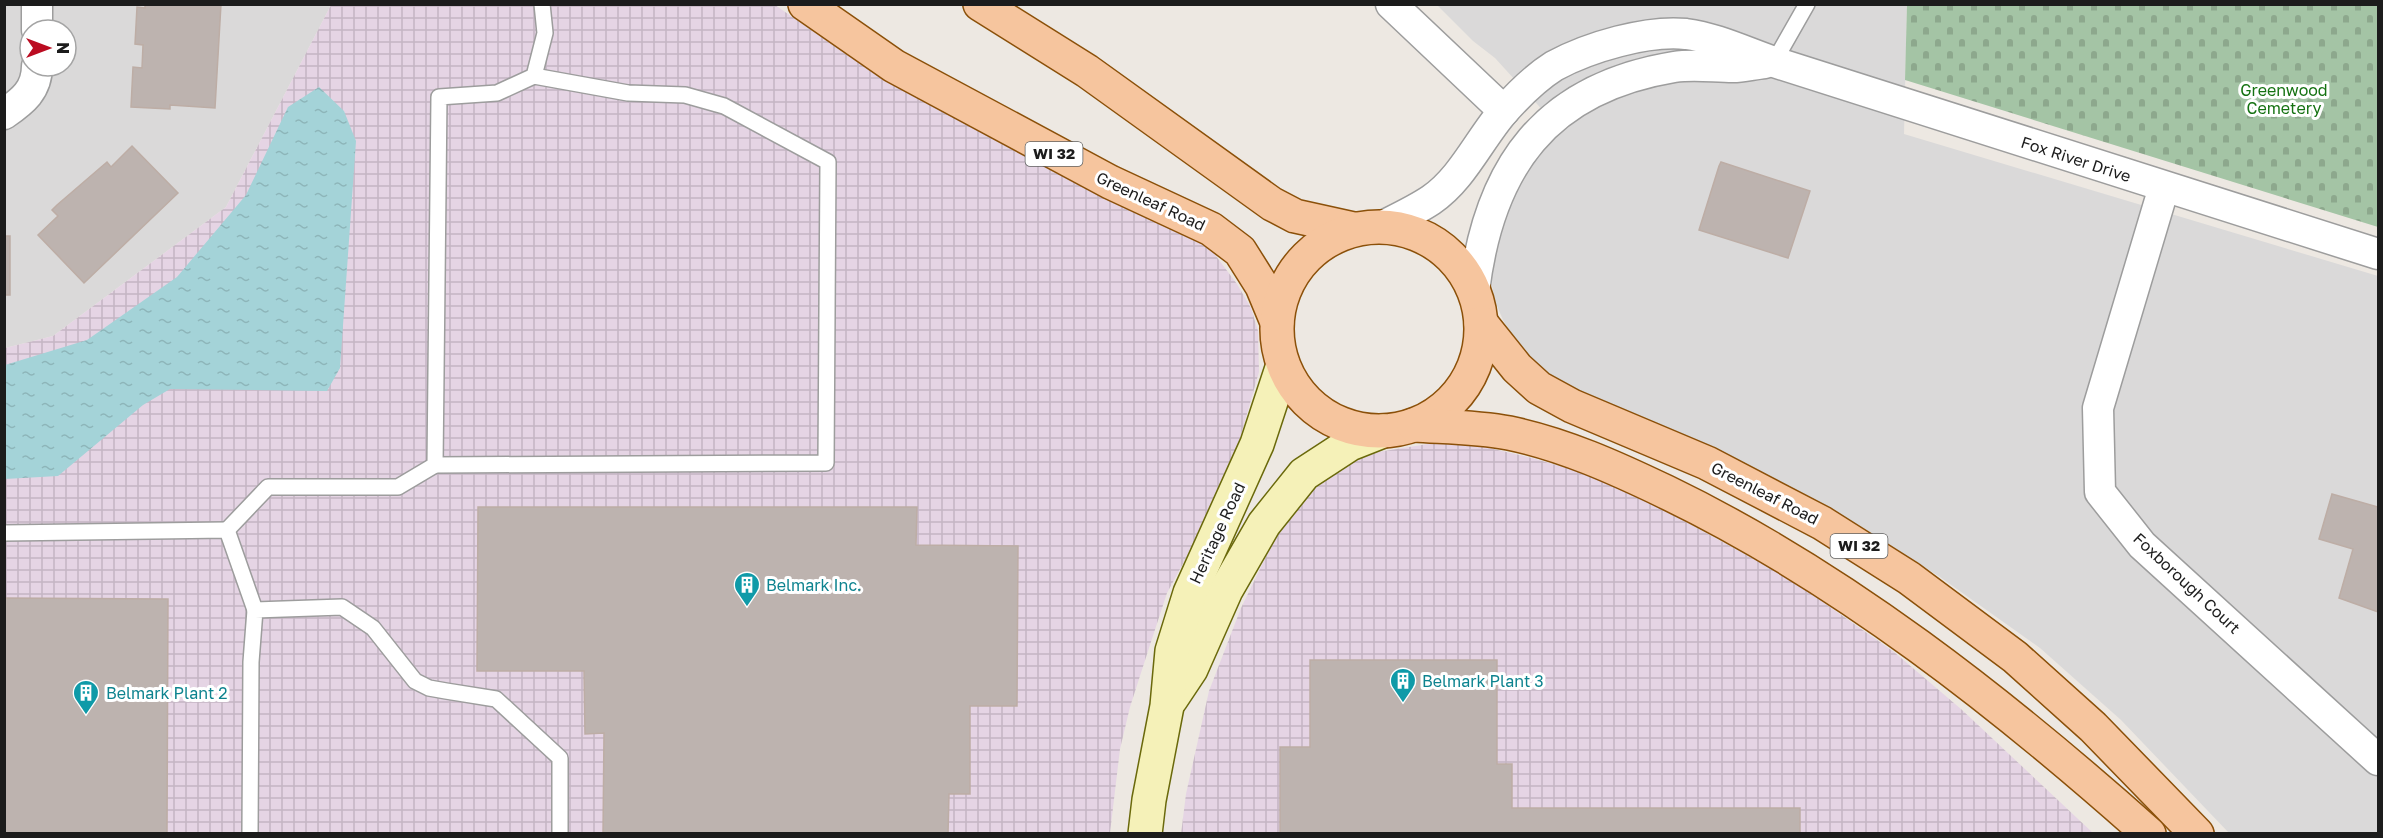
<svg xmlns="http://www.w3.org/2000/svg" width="2383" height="838" viewBox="0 0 2383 838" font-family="'Golos Text',sans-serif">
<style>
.residential{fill:#dad9d9;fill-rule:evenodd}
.industrial{fill:url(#industrial-grid)}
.cemetery{fill:url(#cemetery-stones)}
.water{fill:url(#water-ripples)}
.building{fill:#bdb3af;stroke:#bdada5;stroke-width:1.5}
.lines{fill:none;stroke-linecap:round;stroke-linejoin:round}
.service-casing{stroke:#9d9d9d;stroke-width:18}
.minor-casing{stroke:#9d9d9d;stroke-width:33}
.secondary-casing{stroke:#6a690b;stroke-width:36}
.primary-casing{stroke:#8b5009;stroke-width:36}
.service{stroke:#fff;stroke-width:15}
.minor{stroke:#fff;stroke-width:30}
.secondary{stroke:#f5f1b8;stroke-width:33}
.primary{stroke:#f6c59e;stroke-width:33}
.labels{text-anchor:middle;stroke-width:6;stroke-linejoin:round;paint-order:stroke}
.shield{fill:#fff;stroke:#606060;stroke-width:1.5}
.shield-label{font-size:15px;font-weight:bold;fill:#1c1c1c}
.park-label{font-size:16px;fill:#157212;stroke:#fff}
.street-label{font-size:16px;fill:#1c1c1c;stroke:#fff}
.culture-label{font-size:16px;fill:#0d838f;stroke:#fff;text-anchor:start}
</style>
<defs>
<pattern id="industrial-grid" width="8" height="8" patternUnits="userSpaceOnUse" patternTransform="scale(1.5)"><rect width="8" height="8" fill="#e5d4e4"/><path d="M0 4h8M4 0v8" fill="none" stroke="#c4b5c3"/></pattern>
<pattern id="cemetery-stones" width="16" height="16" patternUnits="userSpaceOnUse" patternTransform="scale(1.5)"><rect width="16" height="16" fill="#a4c4a5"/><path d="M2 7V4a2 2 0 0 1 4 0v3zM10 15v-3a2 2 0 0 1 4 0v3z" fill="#8da88d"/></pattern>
<pattern id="water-ripples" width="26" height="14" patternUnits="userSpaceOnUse" patternTransform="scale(1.5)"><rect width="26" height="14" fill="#a4d3d8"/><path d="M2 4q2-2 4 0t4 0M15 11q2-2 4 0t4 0" fill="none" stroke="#8db5b9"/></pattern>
</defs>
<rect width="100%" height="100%" fill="#ede8e2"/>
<g class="residential">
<path d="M 5,5 L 331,5 L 226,207 L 53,336 L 5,348 ZM 30,30 L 66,30 L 66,66 L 30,66 Z"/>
<path d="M 1437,5 L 1907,5 L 1904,134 L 2378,276 L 2378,833 L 2229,833 L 2121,720 L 2040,648 L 1940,577 L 1863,528 L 1733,457 L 1578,395 L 1537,366 L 1519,347 L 1503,320 L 1495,301 L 1492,286 L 1493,263 L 1496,239 L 1513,190 L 1558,127 L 1495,58 L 1473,41 Z"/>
</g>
<g class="industrial">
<path d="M 331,5 L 775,5 L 875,74 L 1095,192 L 1188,235 L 1213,252 L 1237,284 L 1251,308 L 1258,331 L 1259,372 L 1232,466 L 1216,503 L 1167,593 L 1149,648 L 1130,707 L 1120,749 L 1110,833 L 5,834 L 5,348 L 53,336 L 226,207 Z"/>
<path d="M 1434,443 L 1476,445 L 1532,458 L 1580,472 L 1635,494 L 1790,579 L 1894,652 L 1961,709 L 2093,833 L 1181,834 L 1186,794 L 1209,691 L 1241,608 L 1276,536 L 1292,510 L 1319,484 L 1347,464 L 1378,452 Z"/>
</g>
<path class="cemetery" d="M 1907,5 L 2378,5 L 2378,227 L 1905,80 Z"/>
<path class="water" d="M 319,87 L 344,111 L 356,141 L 340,368 L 327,391 L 170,389 L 143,405 L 58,476 L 5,479 L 5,365 L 87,340 L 177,277 L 246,195 L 288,107 Z"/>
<g class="building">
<path d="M 145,4 L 221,4 L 215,108 L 170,105 L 170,109 L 131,107 L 133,67 L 142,68 L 143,45 L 135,44 L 137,7 L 145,8 Z"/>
<path d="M 132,146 L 178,193 L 84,283 L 38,235 L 58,216 L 52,210 L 57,205 L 107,162 L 111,167 Z"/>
<path d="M 1721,162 L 1810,191 L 1788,258 L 1699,230 L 1719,166 Z"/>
<rect x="4" y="236" width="6" height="59"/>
<path d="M 2332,494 L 2378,507 L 2378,612 L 2339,598 L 2353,549 L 2319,539 Z"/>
<path d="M 478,507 L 917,507 L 916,545 L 1018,546 L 1017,706 L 970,706 L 970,794 L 949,794 L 948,834 L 603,834 L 604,733 L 585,734 L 584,671 L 477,671 Z"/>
<path d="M 4,598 L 168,599 L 167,834 L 4,834 Z"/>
<path d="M 1310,660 L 1497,660 L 1497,764 L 1512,764 L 1512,808 L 1800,808 L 1800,834 L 1280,834 L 1280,747 L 1310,747 Z"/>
</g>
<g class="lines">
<defs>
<g id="service">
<path d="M 1774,62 L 1807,4"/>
<path d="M 435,465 L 826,463 L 828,162 L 724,106 L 685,95 L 628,93 L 534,76"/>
<path d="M 227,530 L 268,487 L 398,487 L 435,465 L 439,97 L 497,93 L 534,76 L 545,33 L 542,4"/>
<path d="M 4,533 L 227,530 L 255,610"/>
<path d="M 250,834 L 251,662 L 255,610 L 342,607 L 373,628 L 415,681 L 429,688 L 446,691 L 496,699 L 560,758 L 560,834"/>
</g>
<g id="minor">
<path d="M 1391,4 L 1504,111"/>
<path d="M 37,30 L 37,4"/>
<path d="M 4,114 C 23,101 37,90 37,66"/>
<path d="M 2164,187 L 2098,408 L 2100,492 L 2142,545 L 2378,760"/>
<path d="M 1383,226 C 1399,218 1416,210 1431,200 C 1462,179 1479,140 1503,112 C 1518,95 1535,78 1554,66 C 1589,47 1647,30 1686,34 C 1716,38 1745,52 1774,62 L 2378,254"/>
<path d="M 1474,291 C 1489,166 1546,88 1674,67 C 1694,64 1713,67 1733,67 C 1743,67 1754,64 1765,63"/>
</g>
<g id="secondary">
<path d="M 1171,699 L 1191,669 L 1226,590 L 1264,524 L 1304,474 L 1350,444 L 1383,431"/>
<path d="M 1145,834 L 1149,800 L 1167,706 L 1172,651 L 1190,593 L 1257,444 L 1283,365"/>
</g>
<g id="primary">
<path d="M 805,4 L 894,66 L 1110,182 L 1211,229 L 1240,251 L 1262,286 L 1277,322"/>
<path d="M 980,4 L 1087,71 L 1272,204 L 1295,216 L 1354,229"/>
<circle cx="1379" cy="329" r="102"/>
<path d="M 1481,323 L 1517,368 L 1539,388 L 1572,406 L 1707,463 L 1822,523 L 1909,578 L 2015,657 L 2093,727 L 2197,834"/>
<path d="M 1414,425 C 1446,427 1478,427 1509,433 C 1563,444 1616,468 1666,492 C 1842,577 2003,704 2149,834"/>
</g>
</defs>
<use href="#service" class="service-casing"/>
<use href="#minor" class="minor-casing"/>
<use href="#secondary" class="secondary-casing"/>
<use href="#primary" class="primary-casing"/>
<use href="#service" class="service"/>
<use href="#minor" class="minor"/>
<use href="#secondary" class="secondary"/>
<use href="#primary" class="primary"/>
</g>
<defs>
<symbol id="building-pin" viewBox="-11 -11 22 30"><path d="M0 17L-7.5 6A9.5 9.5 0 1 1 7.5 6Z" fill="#0f9aa8" stroke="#fff"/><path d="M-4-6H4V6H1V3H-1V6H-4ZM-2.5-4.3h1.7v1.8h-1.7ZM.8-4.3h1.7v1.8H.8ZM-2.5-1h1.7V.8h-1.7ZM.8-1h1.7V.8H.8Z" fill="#fff"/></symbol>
</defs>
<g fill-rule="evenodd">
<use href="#building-pin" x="732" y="570" width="30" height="40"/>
<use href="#building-pin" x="1388" y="666" width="30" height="40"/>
<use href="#building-pin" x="71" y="678" width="30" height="40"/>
</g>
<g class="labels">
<g class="shield">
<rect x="1025.5" y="142" width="57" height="24" rx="4.5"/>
<rect x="1830.5" y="534" width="57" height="24" rx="4.5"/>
</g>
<g class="shield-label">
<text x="1054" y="159">WI 32</text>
<text x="1859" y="551">WI 32</text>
</g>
<g class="park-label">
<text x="2284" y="96">Greenwood<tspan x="2284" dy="18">Cemetery</tspan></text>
</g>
<g class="street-label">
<text transform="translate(2076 159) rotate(18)" y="6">Fox River Drive</text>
<text transform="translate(1151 201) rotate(25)" y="6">Greenleaf Road</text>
<text transform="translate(1765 493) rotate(27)" y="6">Greenleaf Road</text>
<text transform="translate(1217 533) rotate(-65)" y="6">Heritage Road</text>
<text transform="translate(2187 583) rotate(43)" y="6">Foxborough Court</text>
</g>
<g class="culture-label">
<text x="766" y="591">Belmark Inc.</text>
<text x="1422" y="687">Belmark Plant 3</text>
<text x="106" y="699">Belmark Plant 2</text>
</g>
</g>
<rect width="2383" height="838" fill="none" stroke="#1c1c1c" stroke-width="12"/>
<g transform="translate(48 48) rotate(90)"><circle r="28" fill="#ffffff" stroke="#a4a4a4" stroke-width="1.5"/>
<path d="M0-4.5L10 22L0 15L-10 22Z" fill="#bb0c21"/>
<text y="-9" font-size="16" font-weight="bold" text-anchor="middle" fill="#1c1c1c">N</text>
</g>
</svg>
